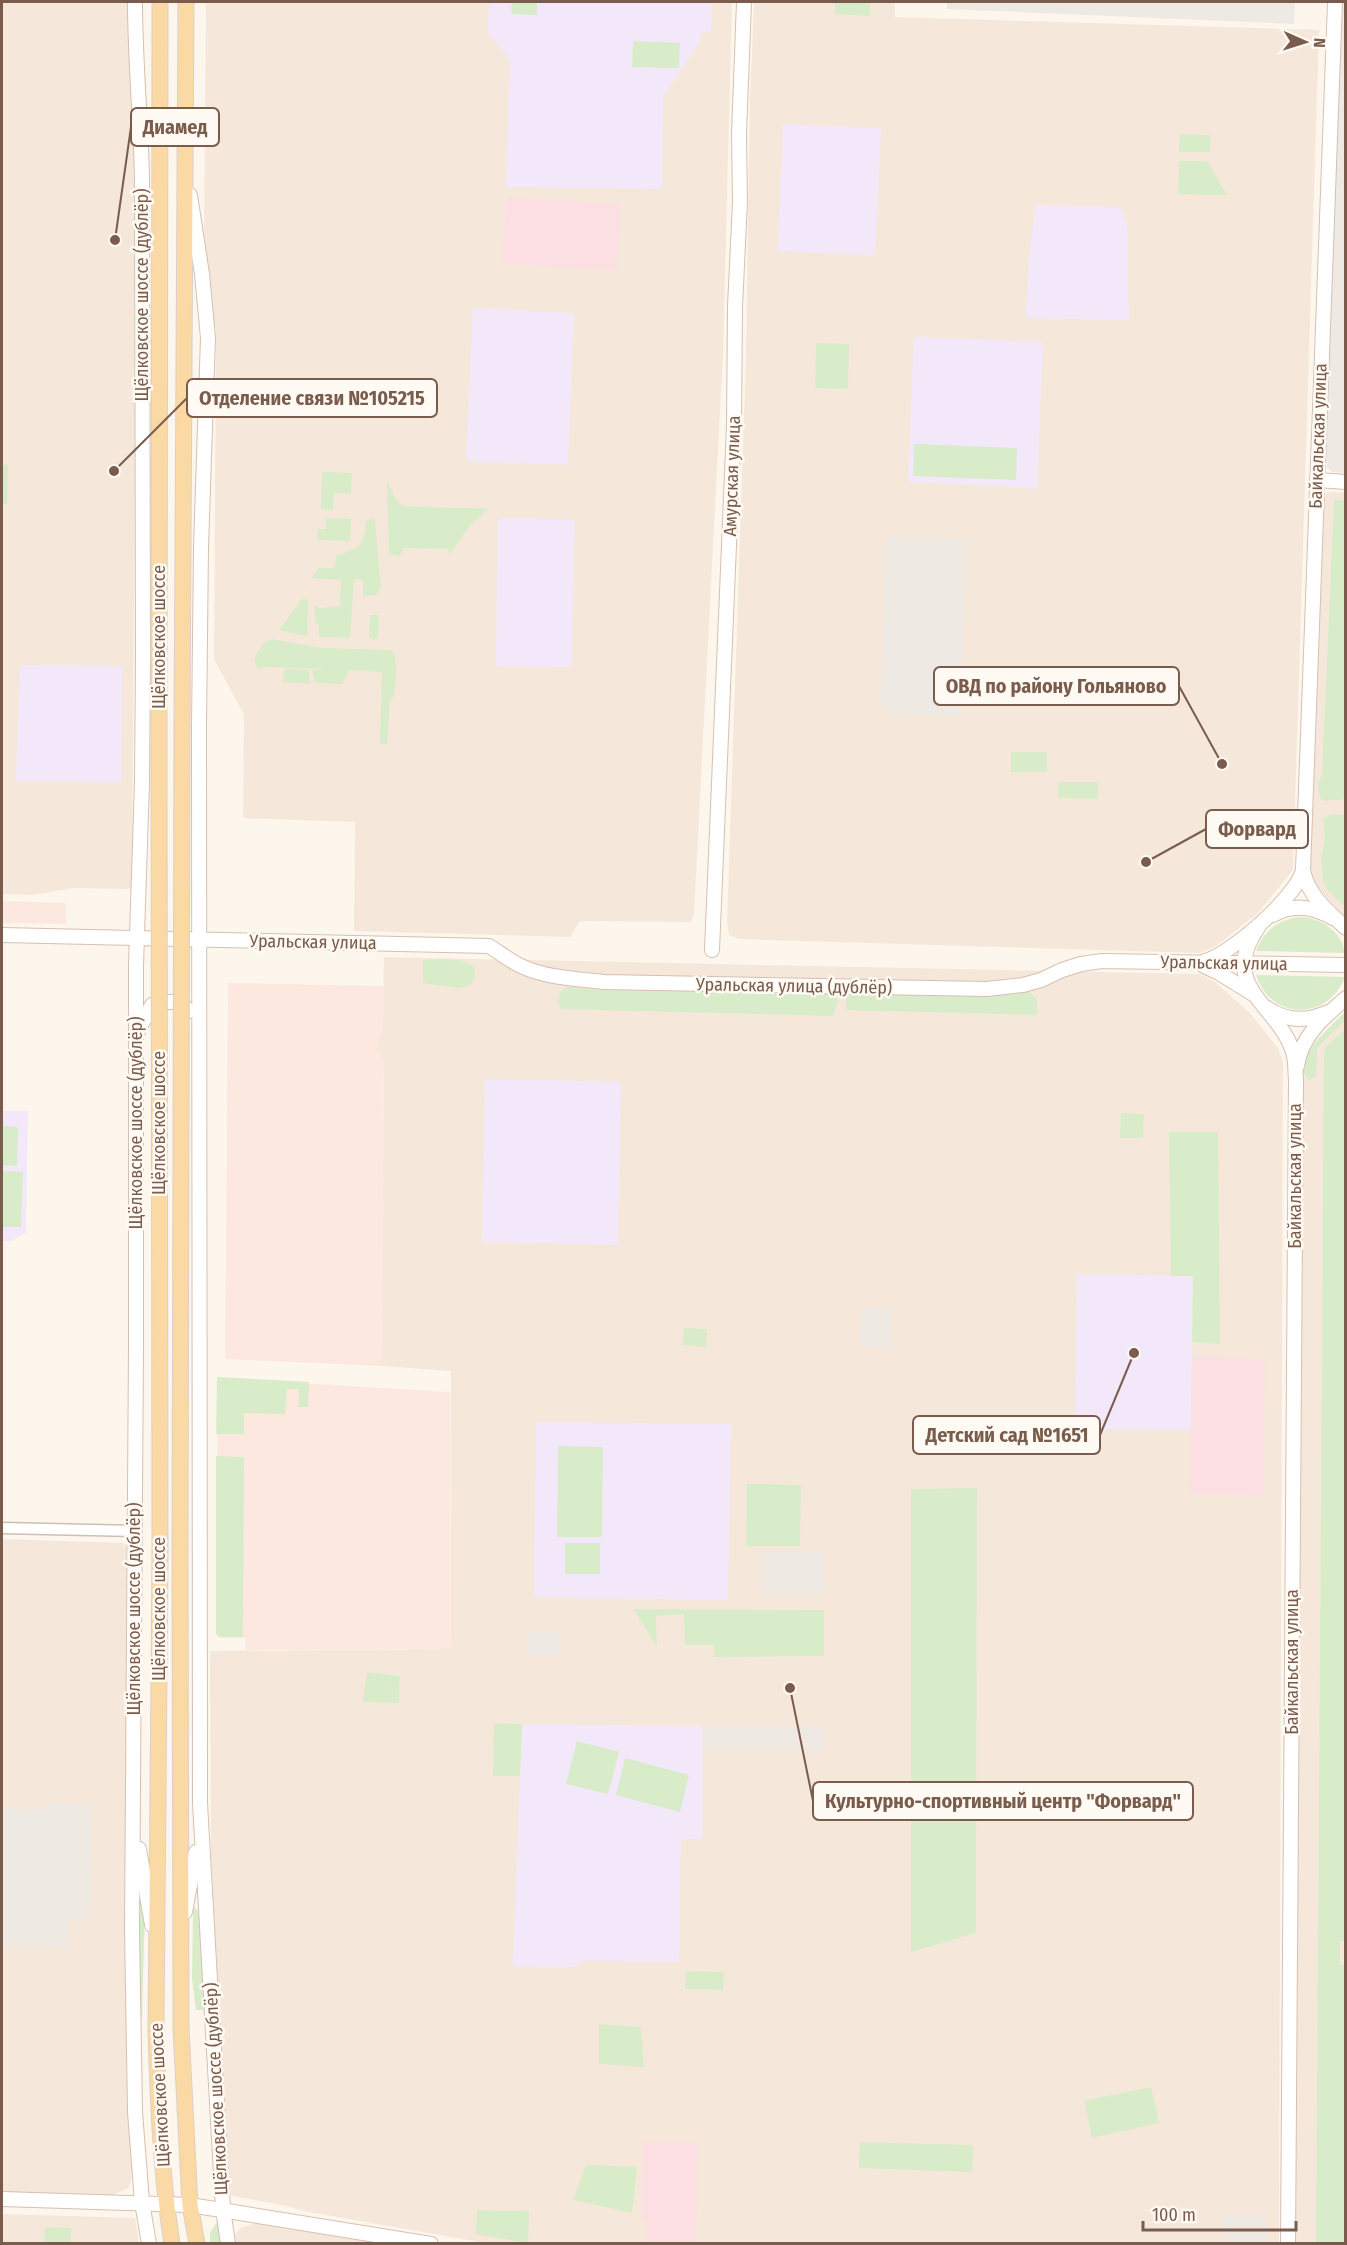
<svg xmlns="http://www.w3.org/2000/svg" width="1347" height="2245" viewBox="0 0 1347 2245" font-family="'Fira Sans Condensed',sans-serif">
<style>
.residential{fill:#f5e8da}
.commercial{fill:#fde8e0}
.industrial{fill:#efe9e4}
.education{fill:#f3e8fa}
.medical{fill:#fbdfe3}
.green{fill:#d8ecc9}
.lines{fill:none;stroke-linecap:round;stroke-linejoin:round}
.street-casing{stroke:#d1beb0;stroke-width:13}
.secondary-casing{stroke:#d6c0b0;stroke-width:16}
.primary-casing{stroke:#dad1cd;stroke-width:17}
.street{stroke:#fff;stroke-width:10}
.secondary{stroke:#fff;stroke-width:14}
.primary{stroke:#fbd9a5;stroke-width:15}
.primary-bridge-casing{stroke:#dad1cd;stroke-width:17;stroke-linecap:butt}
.primary-bridge{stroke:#fbd9a5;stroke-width:15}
.labels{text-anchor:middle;stroke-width:5;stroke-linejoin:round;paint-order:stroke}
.street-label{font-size:18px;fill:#7a5c4d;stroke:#fffaf3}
.leader{fill:none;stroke:#7a5c4d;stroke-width:2}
.callout-dot{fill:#7a5c4d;stroke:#fffaf3;stroke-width:2}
.callout{fill:#fffaf3;stroke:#7a5c4d;stroke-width:2}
.callout-label{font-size:20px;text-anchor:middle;font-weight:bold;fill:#7a5c4d}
</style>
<rect width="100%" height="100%" fill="#fdf6ec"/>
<g class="residential">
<path d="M 2,2 L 130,2 L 129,58 L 137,158 L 132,889 L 73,888 L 32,895 L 2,894 Z"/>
<path d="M 206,2 L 732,2 L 723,353 L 694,913 L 691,922 L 580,921 L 570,937 L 354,931 L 355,822 L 243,818 L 244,715 L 214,659 L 216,345 L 216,328 L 210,321 L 204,243 Z"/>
<path d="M 754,2 L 895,2 L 895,17 L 1319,30 L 1293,870 L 1257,914 L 1216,946 L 1199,953 L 740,939 L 729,935 L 727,923 L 746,356 L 750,99 Z"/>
<path d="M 1329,492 L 1345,492 L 1345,918 L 1314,883 L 1309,871 L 1321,498 Z"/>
<path d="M 384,957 L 1200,974 L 1215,982 L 1248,1011 L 1278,1048 L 1283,1062 L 1279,2243 L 485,2243 L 303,2211 L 286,2206 L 229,2195 L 211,1855 L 210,1651 L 451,1649 L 451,1371 L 381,1366 L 384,1064 L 377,1053 L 377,1047 L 383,1022 Z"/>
<path d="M 1345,1012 L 1346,2243 L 1295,2244 L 1302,1072 L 1307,1053 L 1312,1045 Z"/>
<path d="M 2,1539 L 123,1543 L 129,1549 L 125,1933 L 128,2108 L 132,2168 L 131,2182 L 128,2188 L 110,2196 L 2,2193 Z"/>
<path d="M 2,2214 L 135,2218 L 139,2243 L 2,2244 Z"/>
<path d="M 255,2223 L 389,2243 L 233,2244 L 236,2233 L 241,2228 Z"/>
</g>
<g class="commercial">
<path d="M 2,901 L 66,903 L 66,924 L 2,923 Z"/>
<path d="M 228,983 L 384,986 L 383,1022 L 377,1047 L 377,1053 L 384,1064 L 381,1366 L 225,1359 Z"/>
<path d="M 218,1378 L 450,1392 L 451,1649 L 246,1650 L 245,1638 L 221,1638 L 217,1521 Z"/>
</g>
<g class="industrial">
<path d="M 947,2 L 1295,2 L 1294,24 L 947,9 Z"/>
<path d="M 1342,2 L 1346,2 L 1345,473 L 1332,472 L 1325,465 Z"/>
<path d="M 886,537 L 967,539 L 960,716 L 895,714 L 881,704 Z"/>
<path d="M 861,1308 L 892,1309 L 890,1348 L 860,1347 Z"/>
<path d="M 762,1551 L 824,1552 L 823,1594 L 762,1594 Z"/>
<rect x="528" y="1632" width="33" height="24"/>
<rect x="702" y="1726" width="121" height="23"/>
<path d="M 45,1803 L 92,1805 L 89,1917 L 69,1917 L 68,1947 L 2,1944 L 2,1809 L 44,1810 Z"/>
<path d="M 1267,2215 L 1267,2243 L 1229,2243 L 1221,2215 Z"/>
</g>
<g class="education">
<path d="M 489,2 L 712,2 L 711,32 L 701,32 L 701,40 L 663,97 L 662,189 L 506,187 L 510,60 L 488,32 Z"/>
<path d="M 783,124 L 881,128 L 875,255 L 778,251 Z"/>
<path d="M 1036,205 L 1121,207 L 1127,226 L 1129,320 L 1026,318 L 1029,258 Z"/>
<path d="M 473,308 L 574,313 L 568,465 L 466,461 Z"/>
<path d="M 914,337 L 1043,342 L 1037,488 L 908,482 Z"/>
<path d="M 498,518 L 574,519 L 572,667 L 496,666 Z"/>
<path d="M 20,665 L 122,666 L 121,782 L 16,781 Z"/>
<path d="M 485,1079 L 621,1082 L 618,1245 L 482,1242 Z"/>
<path d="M 2,1111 L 28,1111 L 26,1232 L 11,1241 L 2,1241 Z"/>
<path d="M 1077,1274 L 1193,1276 L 1191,1430 L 1075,1429 Z"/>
<path d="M 536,1422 L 731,1424 L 728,1600 L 534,1597 Z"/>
<path d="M 522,1724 L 702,1726 L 702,1839 L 681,1839 L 679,1962 L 583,1961 L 576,1967 L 513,1966 Z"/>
</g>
<g class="medical">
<path d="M 506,197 L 620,204 L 617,270 L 502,264 Z"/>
<path d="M 1192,1356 L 1265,1359 L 1264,1495 L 1189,1492 Z"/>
<path d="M 642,2142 L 698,2142 L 696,2243 L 645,2243 L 646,2220 L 641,2218 Z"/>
</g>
<g class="green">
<path d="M 512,2 L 537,2 L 537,15 L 511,14 Z"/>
<path d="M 835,2 L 870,2 L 870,16 L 835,14 Z"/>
<path d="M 633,41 L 680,43 L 679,68 L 632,67 Z"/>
<path d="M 1180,134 L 1211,135 L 1210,152 L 1179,152 Z"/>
<path d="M 1179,161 L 1207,161 L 1227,195 L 1178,194 Z"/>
<path d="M 816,343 L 849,344 L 848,389 L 815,388 Z"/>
<path d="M 914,444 L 1017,448 L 1016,480 L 913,476 Z"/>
<path d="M 2,465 L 8,465 L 7,504 L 2,504 Z"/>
<path d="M 322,472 L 352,473 L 351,494 L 334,493 L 333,510 L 321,509 Z"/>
<path d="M 387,480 L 395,498 L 403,506 L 489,509 L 470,525 L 449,555 L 449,549 L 403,548 L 400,556 L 389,554 Z"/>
<path d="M 1334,500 L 1346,501 L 1346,799 L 1324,801 L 1320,798 L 1318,783 L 1322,775 Z"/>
<path d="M 326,518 L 351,519 L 350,541 L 317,540 L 318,529 L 326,529 Z"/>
<path d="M 371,518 L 375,520 L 381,589 L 377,592 L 377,595 L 363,596 L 363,580 L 354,579 L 350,638 L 319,637 L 319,625 L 315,622 L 314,605 L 319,608 L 340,606 L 341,580 L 312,578 L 318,568 L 333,568 L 335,565 L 336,556 C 360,547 364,548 366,522 Z"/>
<path d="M 306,598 L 308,601 L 307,636 L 279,630 L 302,599 Z"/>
<path d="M 370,615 L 379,615 L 378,638 L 373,640 L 369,636 Z"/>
<path d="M 272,639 L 320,648 L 391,650 C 400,660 395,684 394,697 L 390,699 L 387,744 L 380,744 L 382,672 L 349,670 L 342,684 L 315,683 L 312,670 L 328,669 L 265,667 L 258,670 L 254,660 C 258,651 262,642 272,639 Z"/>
<path d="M 284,669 L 308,670 L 311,684 L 283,682 Z"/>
<rect x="1011" y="752" width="36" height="20"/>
<path d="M 1058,782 L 1098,782 L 1098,799 L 1058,798 Z"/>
<path d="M 1332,814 L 1345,815 L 1345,907 L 1328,890 L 1323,881 L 1321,860 L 1325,839 L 1323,819 Z"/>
<path d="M 1297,917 C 1319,917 1341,929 1345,953 L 1256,951 C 1263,932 1277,921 1297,917 Z"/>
<path d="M 423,960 C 440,960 489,953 471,985 L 459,988 L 423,983 Z"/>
<path d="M 1256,975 L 1345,977 C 1328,1021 1271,1021 1256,975 Z"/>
<path d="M 568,987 L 598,990 L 828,992 L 835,995 L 838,1001 L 833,1016 L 561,1009 L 558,1003 L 560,992 Z"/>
<path d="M 1026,991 L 1031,993 L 1037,1000 L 1037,1015 L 846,1010 L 846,999 L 848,995 L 854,993 Z"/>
<path d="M 1345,1012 L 1345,1021 L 1317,1048 L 1316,1077 L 1309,1080 L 1302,1072 C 1308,1045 1326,1031 1345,1012 Z"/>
<path d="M 1345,1029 L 1346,1941 L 1340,1941 L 1340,1965 L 1346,1965 L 1346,2243 L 1316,2244 L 1324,1053 L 1326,1047 Z"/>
<path d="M 1121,1113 L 1144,1114 L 1143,1138 L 1120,1138 Z"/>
<path d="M 2,1126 L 18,1127 L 17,1166 L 2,1165 Z"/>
<path d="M 1169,1132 L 1218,1132 L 1220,1344 L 1192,1342 L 1193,1276 L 1171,1276 Z"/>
<path d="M 2,1171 L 23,1172 L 21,1227 L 2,1227 Z"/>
<path d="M 684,1328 L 707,1329 L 706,1347 L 683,1345 Z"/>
<path d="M 217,1377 L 309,1382 L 308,1407 L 298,1407 L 299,1389 L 287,1389 L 285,1414 L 244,1413 L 244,1434 L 216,1434 Z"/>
<path d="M 558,1446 L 603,1447 L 602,1537 L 557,1537 Z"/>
<path d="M 216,1456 L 244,1457 L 243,1637 L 219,1637 L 216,1634 Z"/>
<path d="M 747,1484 L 801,1485 L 800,1546 L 746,1546 Z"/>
<path d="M 977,1488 L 976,1933 L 911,1952 L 911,1489 Z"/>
<rect x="565" y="1543" width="35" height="31"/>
<path d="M 633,1609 L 824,1610 L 824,1656 L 714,1657 L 714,1645 L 685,1645 L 684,1614 L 656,1616 L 657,1646 Z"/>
<path d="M 367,1672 L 400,1676 L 399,1703 L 363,1702 Z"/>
<path d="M 494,1723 L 522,1724 L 520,1776 L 493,1776 Z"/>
<path d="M 577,1741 L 619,1752 L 608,1794 L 566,1784 Z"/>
<path d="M 625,1758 L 689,1775 L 680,1812 L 616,1795 Z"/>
<path d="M 140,1887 L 145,1905 L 142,2018 L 138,2016 Z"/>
<path d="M 196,1908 L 199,1914 L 204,2010 L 196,2010 L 192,1978 L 193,1913 L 193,1909 Z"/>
<path d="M 686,1971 L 724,1972 L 723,1990 L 685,1989 Z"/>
<path d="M 599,2024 L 641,2027 L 644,2067 L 599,2064 Z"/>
<path d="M 1151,2087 L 1159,2123 L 1092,2138 L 1084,2101 Z"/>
<path d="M 860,2142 L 973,2145 L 972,2172 L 859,2168 Z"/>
<path d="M 586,2165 L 637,2167 L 632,2213 L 573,2200 Z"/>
<path d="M 477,2210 L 529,2211 L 528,2243 L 476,2234 Z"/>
<path d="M 216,2224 L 219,2226 L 221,2243 L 210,2244 L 210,2233 Z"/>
<path d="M 45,2227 L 71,2228 L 71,2243 L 44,2243 Z"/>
</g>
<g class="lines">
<defs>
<path id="street" d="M 2,1528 L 135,1531"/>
<g id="secondary">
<path d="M 135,2 C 135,61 141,120 142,179 L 143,654 L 142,783 L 136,965 L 136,1349 L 132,1929 L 135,2112 L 142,2202 L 149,2244"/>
<path d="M 190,195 L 202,274 L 208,338 L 201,547 L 199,727 L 200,1803 L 223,2209 L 228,2244"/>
<path d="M 1317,480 L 1346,482"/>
<path d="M 1303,870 C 1307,894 1329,913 1346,928"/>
<path d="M 1273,915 C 1293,903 1314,907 1333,918"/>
<path d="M 1259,926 C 1216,987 1278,1004 1293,1052 C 1296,1061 1295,1071 1296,1080 L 1288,2244"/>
<path d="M 2,935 L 489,946 C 499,952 510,961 521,966 C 546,978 577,979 604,982 L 987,989 L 1023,985 L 1041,980 L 1062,970 L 1081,964 L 1102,961 L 1346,965"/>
<path d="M 712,950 L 734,426 L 735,307 L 740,202 L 739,134 L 744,2"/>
<path d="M 1205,961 C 1231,954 1297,896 1303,870 L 1335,2"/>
<path d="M 1202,965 L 1219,973 L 1253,994"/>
<path d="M 1267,1008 C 1286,1021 1307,1022 1328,1012"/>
<path d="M 138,1031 L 152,1005 C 166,1001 179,999 189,1011"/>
<path d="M 1297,1066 C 1301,1036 1324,1017 1346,998"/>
<path d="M 139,1849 L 152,1925"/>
<path d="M 185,1912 L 196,1852"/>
<path d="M 2,2199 L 190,2205 L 431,2244"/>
</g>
<g id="primary">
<path d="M 159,724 L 160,2"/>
<path d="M 182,724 L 186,2"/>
<path d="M 160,1553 L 156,2030 C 158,2102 161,2173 172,2244"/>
<path d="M 180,1553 L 181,2028 L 190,2205 L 197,2244"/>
</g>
</defs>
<use href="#street" class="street-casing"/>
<use href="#secondary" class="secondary-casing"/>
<use href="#primary" class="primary-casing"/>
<use href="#street" class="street"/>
<use href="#secondary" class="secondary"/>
<use href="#primary" class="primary"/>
<defs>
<g id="primary-bridge">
<path d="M 159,724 L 160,1553"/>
<path d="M 180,1553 L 182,724"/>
</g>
</defs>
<use href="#primary-bridge" class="primary-bridge-casing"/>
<use href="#primary-bridge" class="primary-bridge"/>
</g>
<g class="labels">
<g class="street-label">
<text transform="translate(142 295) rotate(-90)" y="6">Щёлковское шоссе (дублёр)</text>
<text transform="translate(1318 436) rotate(-88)" y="6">Байкальская улица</text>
<text transform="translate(732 476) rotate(-88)" y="6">Амурская улица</text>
<text transform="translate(159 637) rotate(-90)" y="6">Щёлковское шоссе</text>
<text transform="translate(313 942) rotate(1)" y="6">Уральская улица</text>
<text transform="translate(1224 963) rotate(1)" y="6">Уральская улица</text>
<text transform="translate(794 986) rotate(1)" y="6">Уральская улица (дублёр)</text>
<text transform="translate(136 1123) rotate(-90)" y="6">Щёлковское шоссе (дублёр)</text>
<text transform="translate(159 1123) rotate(-90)" y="6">Щёлковское шоссе</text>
<text transform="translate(1295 1176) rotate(-90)" y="6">Байкальская улица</text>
<text transform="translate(134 1609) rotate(-90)" y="6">Щёлковское шоссе (дублёр)</text>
<text transform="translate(159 1609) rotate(-90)" y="6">Щёлковское шоссе</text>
<text transform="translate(1292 1662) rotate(-90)" y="6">Байкальская улица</text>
<text transform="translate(216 2089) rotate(-93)" y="6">Щёлковское шоссе (дублёр)</text>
<text transform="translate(160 2095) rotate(-93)" y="6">Щёлковское шоссе</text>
</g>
</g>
<path class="leader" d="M115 240L131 127M114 471L187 398M1222 764L1179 686M1146 862L1206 829M1134 1353L1100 1435M790 1688L813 1801"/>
<g class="callout-dot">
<circle cx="115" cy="240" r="6"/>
<circle cx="114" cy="471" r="6"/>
<circle cx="1222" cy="764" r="6"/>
<circle cx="1146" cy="862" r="6"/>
<circle cx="1134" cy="1353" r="6"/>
<circle cx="790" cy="1688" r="6"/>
</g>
<g class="callout">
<rect x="131" y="108" width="88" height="38" rx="6"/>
<rect x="187" y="379" width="250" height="38" rx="6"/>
<rect x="934" y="667" width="245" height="38" rx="6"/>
<rect x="1206" y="810" width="102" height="38" rx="6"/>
<rect x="913" y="1416" width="187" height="38" rx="6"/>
<rect x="813" y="1782" width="380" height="38" rx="6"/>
</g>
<g class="callout-label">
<text x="175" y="134">Диамед</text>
<text x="312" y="405">Отделение связи №105215</text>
<text x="1056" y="693">ОВД по району Гольяново</text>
<text x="1257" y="836">Форвард</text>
<text x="1007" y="1442">Детский сад №1651</text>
<text x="1003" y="1808">Культурно-спортивный центр "Форвард"</text>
</g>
<rect width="1347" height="2245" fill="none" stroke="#7a5c4d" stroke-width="6"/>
<g transform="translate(1305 42) rotate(93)" stroke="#fffaf3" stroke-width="4.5" paint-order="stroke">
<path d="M0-4.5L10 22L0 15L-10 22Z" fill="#7a5c4d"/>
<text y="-9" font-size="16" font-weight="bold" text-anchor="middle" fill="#7a5c4d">N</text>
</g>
<path d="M1143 2221v9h153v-9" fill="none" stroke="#7a5c4d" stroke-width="3"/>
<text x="1152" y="2221" font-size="18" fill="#7a5c4d" stroke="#fffaf3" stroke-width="4.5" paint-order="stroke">100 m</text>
</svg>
